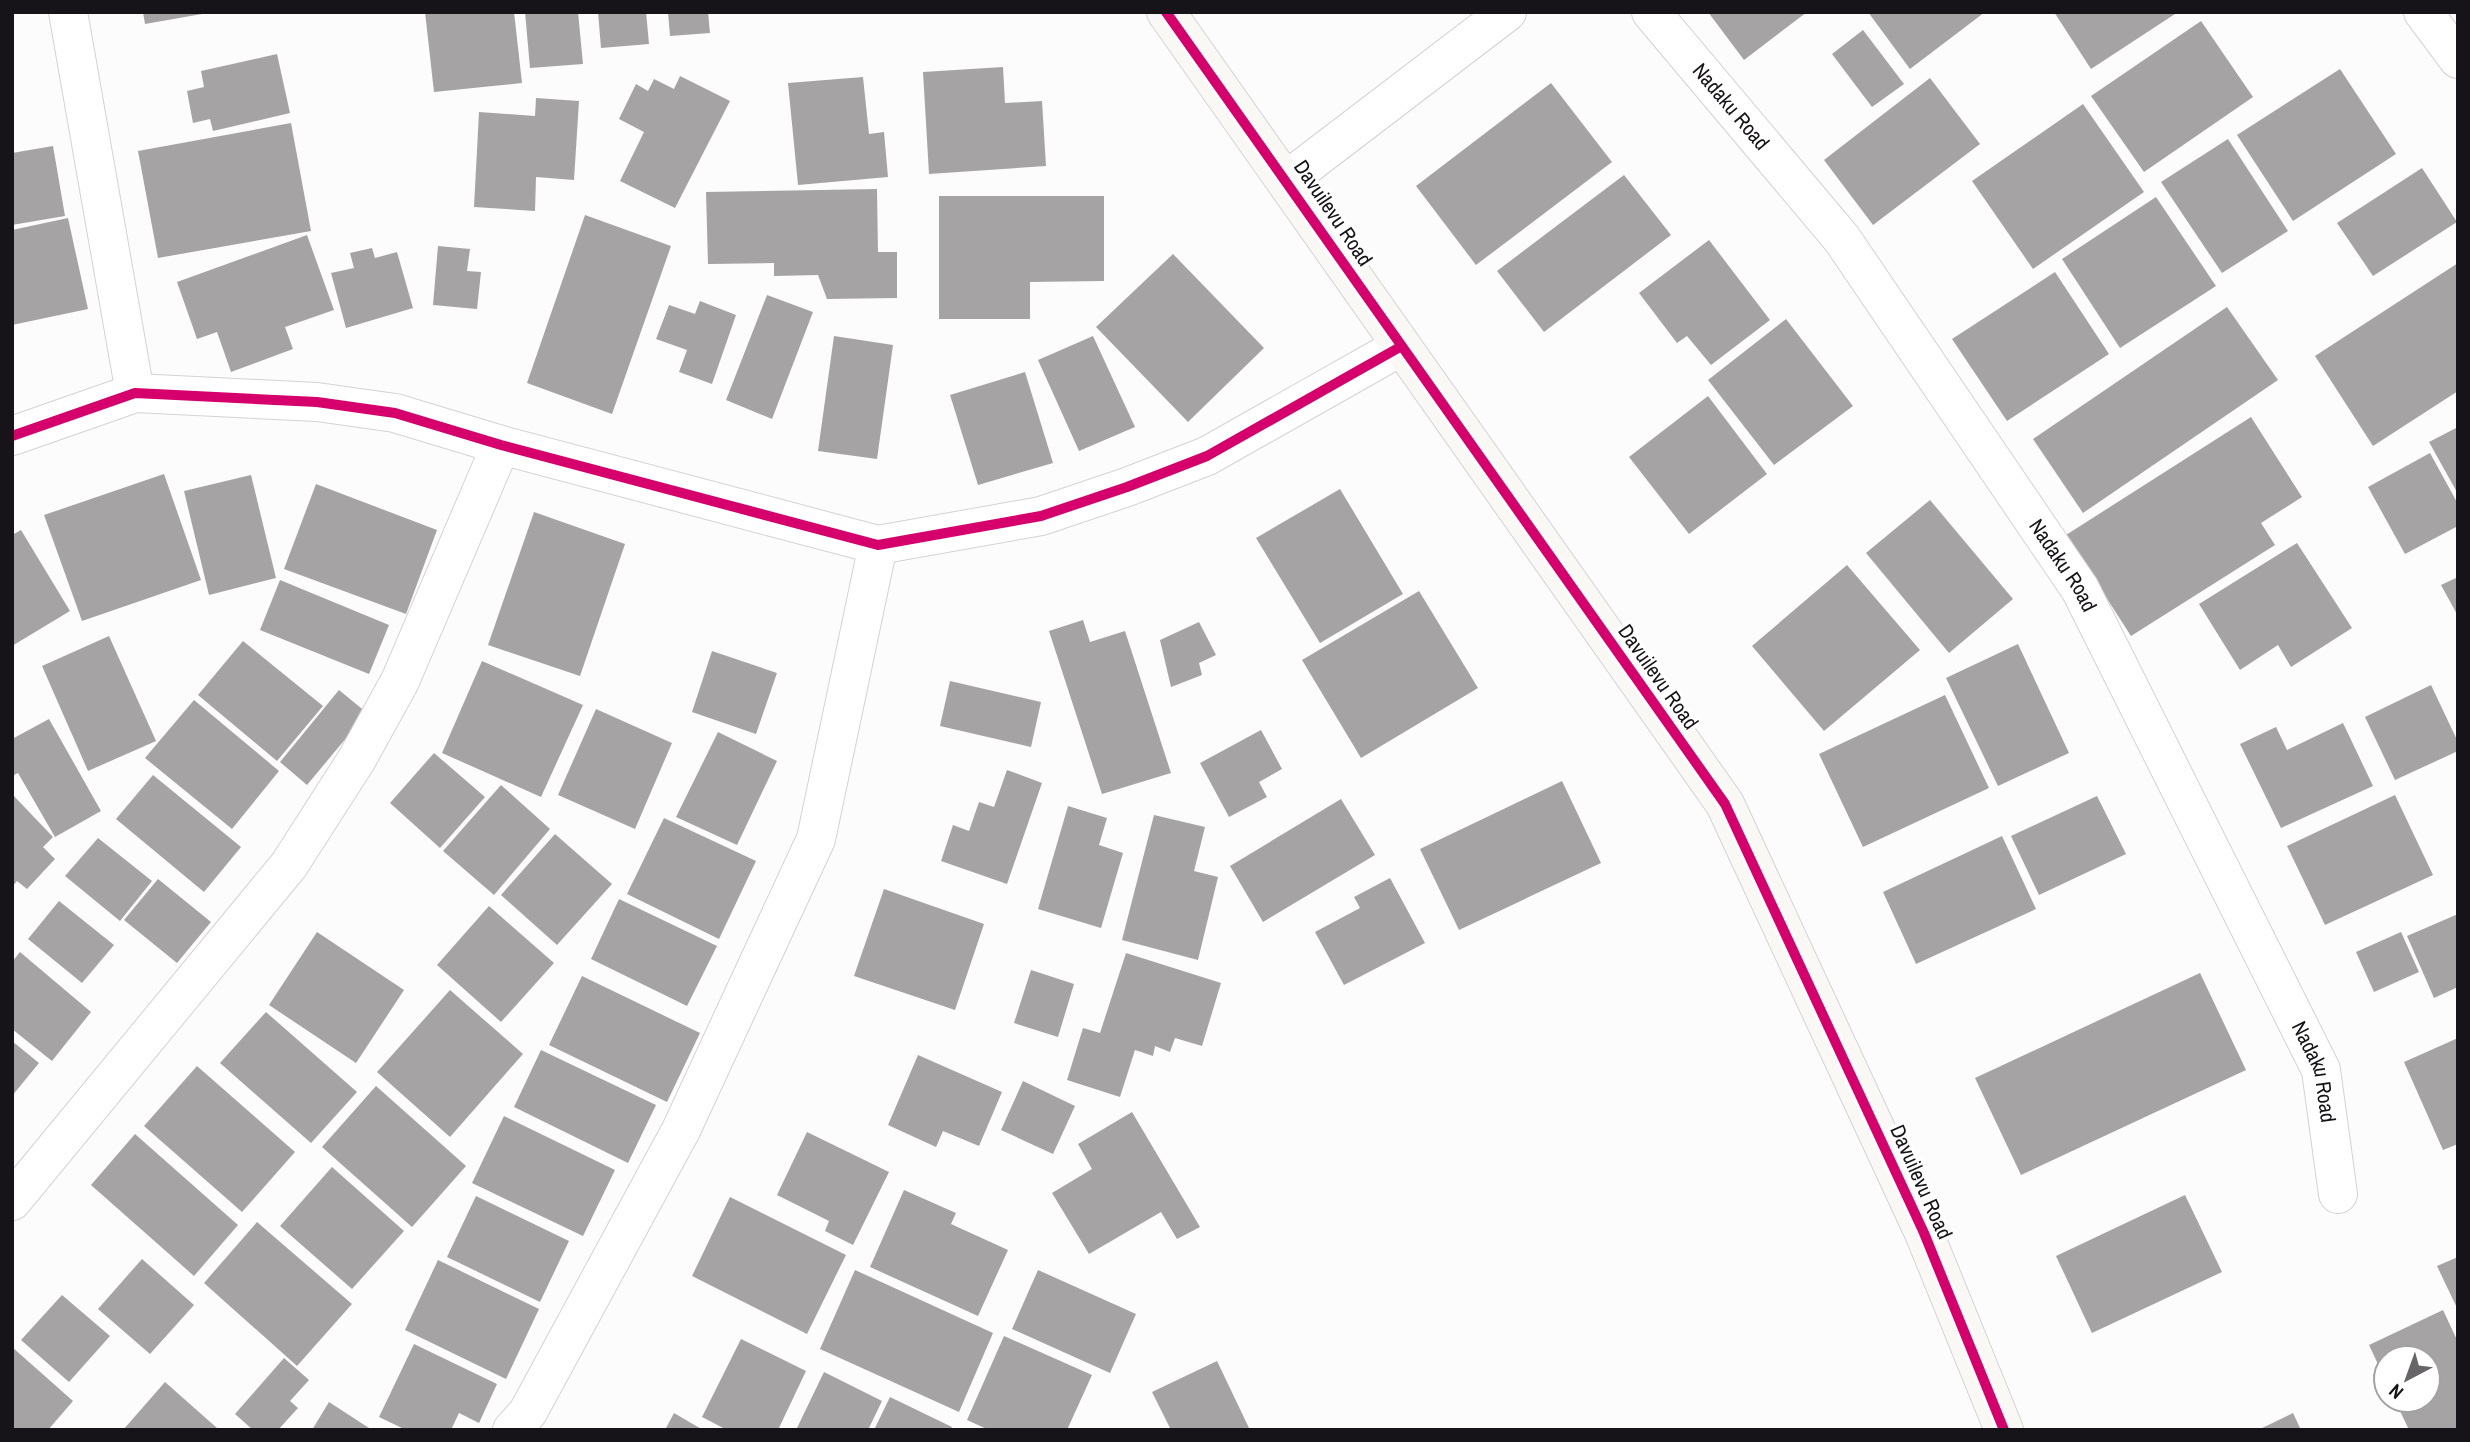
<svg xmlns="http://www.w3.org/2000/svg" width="2470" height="1442" viewBox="0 0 2470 1442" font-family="'Archivo Narrow',sans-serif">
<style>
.building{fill:#a6a3a5}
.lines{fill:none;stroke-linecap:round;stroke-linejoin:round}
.street-casing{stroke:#d4d2d5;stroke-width:40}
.secondary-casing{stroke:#d4d2d5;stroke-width:40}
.street{stroke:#fff;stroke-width:38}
.secondary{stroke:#faf8f5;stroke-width:38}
.cycleway-casing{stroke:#fff;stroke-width:15}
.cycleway{stroke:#d6006c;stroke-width:10}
.labels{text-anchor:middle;stroke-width:7;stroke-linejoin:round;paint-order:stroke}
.street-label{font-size:21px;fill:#171419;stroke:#fff}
</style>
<rect width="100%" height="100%" fill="#fdfcfd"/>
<g class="building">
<path d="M 143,12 L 202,12 L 202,14 L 145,24 Z"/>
<path d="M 425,12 L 514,12 L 522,83 L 434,92 Z"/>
<path d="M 525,12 L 578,12 L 583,64 L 530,68 Z"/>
<path d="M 598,12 L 646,12 L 649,44 L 601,48 Z"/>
<path d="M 668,12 L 708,12 L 710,33 L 670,36 Z"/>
<path d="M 1708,12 L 1807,12 L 1744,60 Z"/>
<path d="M 1868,12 L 1985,12 L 1910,69 Z"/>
<path d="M 2054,12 L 2178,12 L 2091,69 Z"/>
<path d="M 2201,21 L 2253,97 L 2144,172 L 2091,96 Z"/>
<path d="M 1863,30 L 1904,84 L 1872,107 L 1832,54 Z"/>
<path d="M 277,54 L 290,113 L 213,131 L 210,119 L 193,123 L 187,91 L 204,87 L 201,71 Z"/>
<path d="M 1003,67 L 1005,103 L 1042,101 L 1046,166 L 929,174 L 923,72 Z"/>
<path d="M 2340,69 L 2396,154 L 2293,221 L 2237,135 Z"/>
<path d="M 680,76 L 730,101 L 675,208 L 620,181 L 644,132 L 619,119 L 636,84 L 648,91 L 654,79 L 674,89 Z"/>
<path d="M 863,77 L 869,134 L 884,132 L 888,177 L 798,185 L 788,83 Z"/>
<path d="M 1930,78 L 1980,144 L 1873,225 L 1824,160 Z"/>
<path d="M 1551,83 L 1612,162 L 1476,265 L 1416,186 Z"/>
<path d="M 536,98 L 579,101 L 574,180 L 536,177 L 535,211 L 474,207 L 479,112 L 535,116 Z"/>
<path d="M 2083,104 L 2144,192 L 2033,269 L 1972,181 Z"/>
<path d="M 291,123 L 311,231 L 158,258 L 138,151 Z"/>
<path d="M 2228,139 L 2288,231 L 2222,273 L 2161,182 Z"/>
<path d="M 53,146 L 65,216 L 12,225 L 12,153 Z"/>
<path d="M 2422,168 L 2457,222 L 2373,276 L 2337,223 Z"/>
<path d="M 1624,175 L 1671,235 L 1544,332 L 1497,271 Z"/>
<path d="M 877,189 L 878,252 L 897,252 L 897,298 L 827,299 L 818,275 L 774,276 L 774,263 L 708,264 L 706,192 Z"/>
<path d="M 939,196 L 1104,196 L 1104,281 L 1030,282 L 1030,319 L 939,319 Z"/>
<path d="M 2156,197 L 2216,286 L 2120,348 L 2062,259 Z"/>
<path d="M 585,215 L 671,246 L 612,414 L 527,383 Z"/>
<path d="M 68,218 L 88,309 L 12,325 L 12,230 Z"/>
<path d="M 307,235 L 334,310 L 285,327 L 293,349 L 231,372 L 217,332 L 197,339 L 177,282 Z"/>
<path d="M 1709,240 L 1770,320 L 1711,365 L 1687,336 L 1677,343 L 1639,293 Z"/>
<path d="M 438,246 L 470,249 L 467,271 L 481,272 L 477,309 L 433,305 Z"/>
<path d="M 372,248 L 375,258 L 397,252 L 413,308 L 346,328 L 331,273 L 354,268 L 350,253 Z"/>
<path d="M 1173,254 L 1264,348 L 1188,422 L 1096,327 Z"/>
<path d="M 2458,263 L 2458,391 L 2373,446 L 2315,356 Z"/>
<path d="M 2055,272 L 2109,354 L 2007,421 L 1952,339 Z"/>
<path d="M 767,295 L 813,312 L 772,419 L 726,400 Z"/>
<path d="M 700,301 L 736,315 L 712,384 L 679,372 L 687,350 L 656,339 L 669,305 L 695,314 Z"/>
<path d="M 2227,307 L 2278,380 L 2083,513 L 2033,439 Z"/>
<path d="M 1786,319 L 1853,406 L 1774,465 L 1708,380 Z"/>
<path d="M 834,336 L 893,345 L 877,459 L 818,451 Z"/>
<path d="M 1093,336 L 1135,427 L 1079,451 L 1038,360 Z"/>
<path d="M 1025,372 L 1053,463 L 978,485 L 950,395 Z"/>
<path d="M 1708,396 L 1767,474 L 1689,534 L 1629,457 Z"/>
<path d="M 2251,417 L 2302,497 L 2261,523 L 2275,545 L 2131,636 L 2066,535 Z"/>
<path d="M 2458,427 L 2458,494 L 2429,442 Z"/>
<path d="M 2430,453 L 2458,504 L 2458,526 L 2405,554 L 2368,487 Z"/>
<path d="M 164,474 L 201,580 L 82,621 L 44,515 Z"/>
<path d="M 251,475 L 276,578 L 209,595 L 184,491 Z"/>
<path d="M 316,484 L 437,530 L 406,614 L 284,569 Z"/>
<path d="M 1340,489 L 1403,594 L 1320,643 L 1256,538 Z"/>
<path d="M 1930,500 L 2013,599 L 1949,653 L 1866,553 Z"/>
<path d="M 534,512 L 625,544 L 580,676 L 488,645 Z"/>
<path d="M 21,530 L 70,611 L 12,646 L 12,535 Z"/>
<path d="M 2297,543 L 2352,628 L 2291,667 L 2278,645 L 2240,670 L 2199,604 Z"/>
<path d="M 1847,565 L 1920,650 L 1824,731 L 1752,646 Z"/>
<path d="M 2458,577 L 2458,616 L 2441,585 Z"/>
<path d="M 280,580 L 389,625 L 369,674 L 260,630 Z"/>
<path d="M 1419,591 L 1478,688 L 1361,758 L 1302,660 Z"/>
<path d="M 1083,620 L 1090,642 L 1125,631 L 1171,773 L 1102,794 L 1049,631 Z"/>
<path d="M 1199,622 L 1216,655 L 1199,663 L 1202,675 L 1171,687 L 1160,640 Z"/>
<path d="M 109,636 L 156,741 L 88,771 L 42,666 Z"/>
<path d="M 243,641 L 323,706 L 277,761 L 198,695 Z"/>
<path d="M 2018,644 L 2069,753 L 1998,786 L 1946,678 Z"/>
<path d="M 712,651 L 777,673 L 756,734 L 692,712 Z"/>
<path d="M 482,661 L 583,705 L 541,797 L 442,753 Z"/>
<path d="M 950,681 L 1041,702 L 1031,747 L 940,726 Z"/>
<path d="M 2431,685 L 2458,742 L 2458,751 L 2395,780 L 2365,717 Z"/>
<path d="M 339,690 L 367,713 L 307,785 L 280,762 Z"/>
<path d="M 1945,695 L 1989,788 L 1863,847 L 1819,754 Z"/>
<path d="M 194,700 L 279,771 L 232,829 L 145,758 Z"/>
<path d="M 596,709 L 672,743 L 635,829 L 558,795 Z"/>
<path d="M 49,719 L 101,811 L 55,837 L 18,773 L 12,776 L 12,739 Z"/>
<path d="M 2343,723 L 2373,786 L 2281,828 L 2240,744 L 2276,727 L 2287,750 Z"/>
<path d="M 1261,730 L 1282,769 L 1259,782 L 1267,797 L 1229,817 L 1200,763 Z"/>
<path d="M 718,732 L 777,761 L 737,845 L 676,817 Z"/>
<path d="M 434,753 L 485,797 L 440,848 L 390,803 Z"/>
<path d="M 1007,770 L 1042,783 L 1007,884 L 941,861 L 953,825 L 969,831 L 979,802 L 994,807 Z"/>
<path d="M 153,775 L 241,847 L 204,892 L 116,819 Z"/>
<path d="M 1562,781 L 1601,863 L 1459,930 L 1420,849 Z"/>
<path d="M 501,785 L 550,829 L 494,895 L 443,851 Z"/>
<path d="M 12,794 L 53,837 L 43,847 L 55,859 L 27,889 L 17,881 L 12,887 Z"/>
<path d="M 2395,795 L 2433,875 L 2325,925 L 2287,846 Z"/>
<path d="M 2097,796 L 2126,854 L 2039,895 L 2011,836 Z"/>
<path d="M 1341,799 L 1375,855 L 1263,922 L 1230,866 Z"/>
<path d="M 1068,806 L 1107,818 L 1099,845 L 1123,853 L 1101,928 L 1038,909 Z"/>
<path d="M 1154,815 L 1205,827 L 1194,871 L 1218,877 L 1198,960 L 1122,940 Z"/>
<path d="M 664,818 L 756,861 L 719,939 L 627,894 Z"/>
<path d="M 555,834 L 612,884 L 557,945 L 501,895 Z"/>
<path d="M 2002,836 L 2036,909 L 1916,964 L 1883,892 Z"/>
<path d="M 98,838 L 152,881 L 120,921 L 65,876 Z"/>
<path d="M 1390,878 L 1425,943 L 1344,985 L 1315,932 L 1360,908 L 1354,897 Z"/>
<path d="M 158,879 L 211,922 L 177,963 L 124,920 Z"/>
<path d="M 884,889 L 984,924 L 955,1010 L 854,976 Z"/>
<path d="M 619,899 L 717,946 L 687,1006 L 591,959 Z"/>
<path d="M 59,901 L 114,945 L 82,983 L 28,939 Z"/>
<path d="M 489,906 L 554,963 L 501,1022 L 437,965 Z"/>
<path d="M 2458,914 L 2458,987 L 2434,998 L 2407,936 Z"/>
<path d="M 317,932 L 404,990 L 356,1063 L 269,1005 Z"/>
<path d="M 2401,932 L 2419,972 L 2374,992 L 2356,952 Z"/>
<path d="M 20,952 L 91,1012 L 52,1061 L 12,1029 L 12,962 Z"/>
<path d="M 1126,953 L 1221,983 L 1202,1046 L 1175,1038 L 1170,1052 L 1155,1046 L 1153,1056 L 1135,1050 L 1120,1097 L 1067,1080 L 1083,1028 L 1100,1033 Z"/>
<path d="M 1031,970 L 1074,984 L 1058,1037 L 1014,1023 Z"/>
<path d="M 2200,973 L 2246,1070 L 2021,1175 L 1975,1078 Z"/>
<path d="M 582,976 L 700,1033 L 667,1102 L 549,1045 Z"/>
<path d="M 450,990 L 523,1054 L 450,1137 L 377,1072 Z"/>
<path d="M 266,1012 L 357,1092 L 311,1143 L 220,1063 Z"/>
<path d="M 2458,1038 L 2458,1144 L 2443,1150 L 2404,1062 Z"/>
<path d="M 12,1041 L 39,1063 L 12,1096 Z"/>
<path d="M 541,1050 L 656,1105 L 628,1163 L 514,1107 Z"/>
<path d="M 918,1055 L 1002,1092 L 979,1146 L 943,1131 L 936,1147 L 888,1125 Z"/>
<path d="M 197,1066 L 295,1152 L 242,1212 L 144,1126 Z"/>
<path d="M 1023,1081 L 1075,1106 L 1053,1154 L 1001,1130 Z"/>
<path d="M 376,1086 L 466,1166 L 412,1227 L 322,1147 Z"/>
<path d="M 1132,1112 L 1200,1227 L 1177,1239 L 1161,1212 L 1089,1254 L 1052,1193 L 1092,1169 L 1078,1144 Z"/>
<path d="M 504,1116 L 615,1170 L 583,1236 L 472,1183 Z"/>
<path d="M 807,1132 L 889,1172 L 853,1245 L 825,1231 L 829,1221 L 777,1195 Z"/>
<path d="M 135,1134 L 238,1225 L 194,1276 L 91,1185 Z"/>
<path d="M 332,1167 L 404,1231 L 352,1289 L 280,1226 Z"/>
<path d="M 904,1190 L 956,1213 L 951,1224 L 1008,1250 L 978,1316 L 870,1267 Z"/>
<path d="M 2185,1195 L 2222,1272 L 2092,1333 L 2056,1256 Z"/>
<path d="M 476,1196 L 569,1241 L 540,1302 L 447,1257 Z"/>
<path d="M 730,1197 L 846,1255 L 807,1334 L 692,1276 Z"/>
<path d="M 257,1222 L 352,1304 L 297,1366 L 204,1283 Z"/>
<path d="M 2458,1257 L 2458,1310 L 2437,1266 Z"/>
<path d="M 142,1259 L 194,1305 L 150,1354 L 98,1309 Z"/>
<path d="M 438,1260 L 539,1309 L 506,1379 L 405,1330 Z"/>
<path d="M 855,1270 L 993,1333 L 959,1412 L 820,1349 Z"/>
<path d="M 1038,1270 L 1136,1314 L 1110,1373 L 1012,1329 Z"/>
<path d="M 62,1295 L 110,1336 L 69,1382 L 21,1340 Z"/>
<path d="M 2443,1310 L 2458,1342 L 2458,1430 L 2409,1430 L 2395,1400 L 2428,1400 L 2428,1358 L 2386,1358 L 2386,1381 L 2369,1345 Z"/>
<path d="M 1004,1336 L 1092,1375 L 1067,1430 L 989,1430 L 967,1420 Z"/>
<path d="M 741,1339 L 806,1371 L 778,1430 L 727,1430 L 702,1417 Z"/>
<path d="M 414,1344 L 497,1384 L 479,1423 L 459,1413 L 451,1430 L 406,1430 L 379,1417 Z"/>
<path d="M 12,1347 L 73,1401 L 48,1430 L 12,1430 Z"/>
<path d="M 284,1358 L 309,1380 L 290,1401 L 298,1408 L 278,1430 L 253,1430 L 235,1414 Z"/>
<path d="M 1217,1361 L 1250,1430 L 1171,1430 L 1152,1392 Z"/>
<path d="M 824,1372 L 882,1401 L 868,1430 L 796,1430 Z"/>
<path d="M 165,1382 L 217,1428 L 216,1430 L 123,1430 Z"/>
<path d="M 890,1397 L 952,1427 L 950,1430 L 874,1430 Z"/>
<path d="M 329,1402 L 372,1430 L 312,1430 Z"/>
<path d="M 674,1413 L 703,1430 L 665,1430 Z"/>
<path d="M 2293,1413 L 2301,1430 L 2258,1430 Z"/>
</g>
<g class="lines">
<defs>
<g id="street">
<path d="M 68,12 L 135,393"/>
<path id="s1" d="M 1651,12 L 1842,239 L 2080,589 L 2321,1070 L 2338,1194"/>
<path d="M 2423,12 L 2458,59"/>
<path d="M 1287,180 L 1507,12"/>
<path d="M 12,436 L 135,393 L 317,402 L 395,413 L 501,445 L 878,545 L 1041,516 L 1127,487 L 1207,456 L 1400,347"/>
<path d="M 12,1201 L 289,865 L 357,759 L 400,681 L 501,445"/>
<path d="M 512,1430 L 528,1412 L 681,1130 L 816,839 L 878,545"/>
</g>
<path id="secondary" d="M 1166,12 L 1725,804 L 1924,1233 L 2004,1430"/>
</defs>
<use href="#street" class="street-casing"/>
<use href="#secondary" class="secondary-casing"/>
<use href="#street" class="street"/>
<use href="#secondary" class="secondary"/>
<defs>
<g id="cycleway">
<path d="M 1166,12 L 1725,804 L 1924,1233 L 2004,1430"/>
<path d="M 12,436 L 135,393 L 317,402 L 395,413 L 501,445 L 878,545 L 1041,516 L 1127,487 L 1207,456 L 1400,347"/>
</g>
</defs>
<use href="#cycleway" class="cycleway-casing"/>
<use href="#cycleway" class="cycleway"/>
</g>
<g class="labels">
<g class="street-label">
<text dy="7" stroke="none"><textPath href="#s1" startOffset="124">Nadaku Road</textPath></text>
<text transform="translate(1333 213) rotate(56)" y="7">Davuilevu Road</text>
<text dy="7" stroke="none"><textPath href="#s1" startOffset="691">Nadaku Road</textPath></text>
<text transform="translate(1658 677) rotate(55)" y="7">Davuilevu Road</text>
<text dy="7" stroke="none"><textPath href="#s1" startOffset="1258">Nadaku Road</textPath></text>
<text transform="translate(1921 1182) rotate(66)" y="7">Davuilevu Road</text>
</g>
</g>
<rect width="2470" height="1442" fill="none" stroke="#171419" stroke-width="28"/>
<g transform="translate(2407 1379) rotate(221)"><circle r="33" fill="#ffffff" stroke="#a2a1a3" stroke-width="2"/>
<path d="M0-5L12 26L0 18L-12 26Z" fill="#686569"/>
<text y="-10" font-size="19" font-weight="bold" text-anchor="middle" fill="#171419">N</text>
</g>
</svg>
